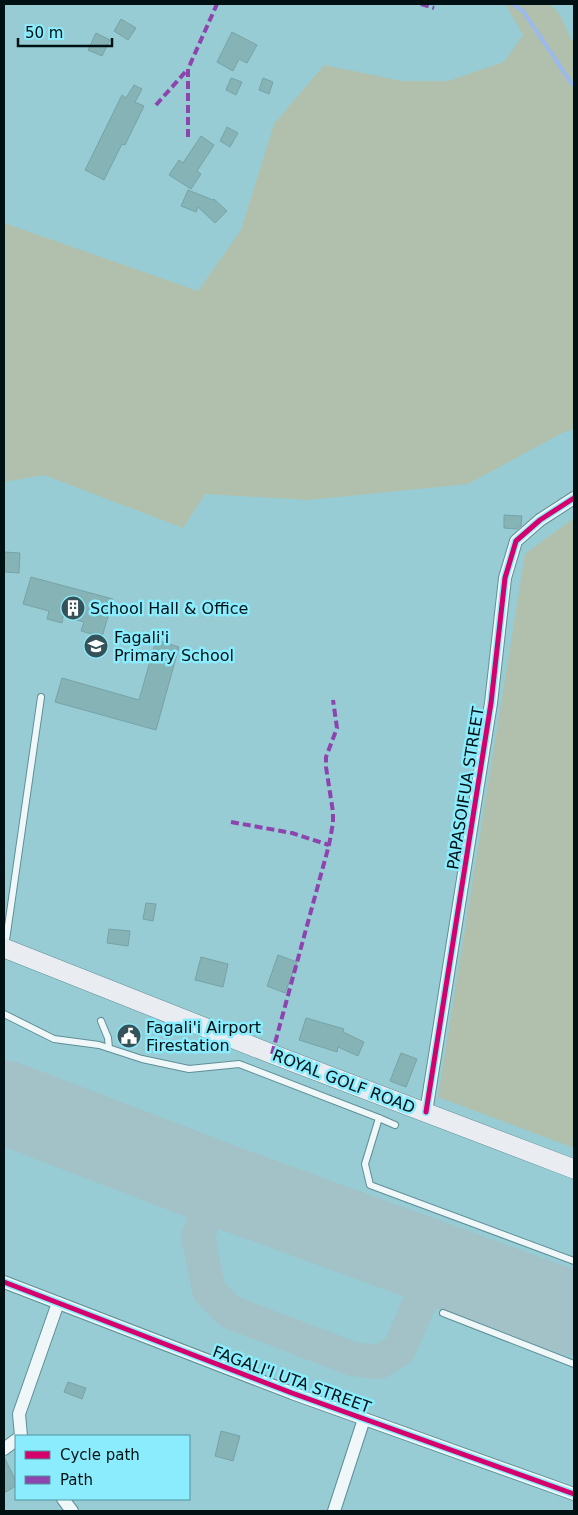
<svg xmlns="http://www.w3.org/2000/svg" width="578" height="1515" viewBox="0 0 578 1515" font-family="'DejaVu Sans',sans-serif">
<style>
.green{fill:#b1c0ac}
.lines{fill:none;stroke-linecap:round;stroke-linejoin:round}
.stream{stroke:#9abaed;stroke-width:4}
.taxiway{stroke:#a2c2c8;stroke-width:34}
.runway{stroke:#a2c2c8;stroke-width:84}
.building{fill:#86b3b6;stroke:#77a3a6}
.service-casing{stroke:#5e8f96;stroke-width:8}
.minor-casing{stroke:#5e8f96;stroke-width:14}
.secondary-casing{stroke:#5e8f96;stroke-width:20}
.service{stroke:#eff7f9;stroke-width:6}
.minor{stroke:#eff7f9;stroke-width:12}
.secondary{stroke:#e9edf2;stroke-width:19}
.quiet{stroke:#8e44ad;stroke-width:4;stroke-dasharray:8 4;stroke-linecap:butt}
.cycleway-casing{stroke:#8aecfc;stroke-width:8}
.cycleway{stroke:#d6006c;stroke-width:5}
.labels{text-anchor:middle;stroke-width:5;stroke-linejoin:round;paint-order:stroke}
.poi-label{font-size:16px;fill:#001114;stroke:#8aecfc;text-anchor:start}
.street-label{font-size:16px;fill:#001114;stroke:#8aecfc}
</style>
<rect width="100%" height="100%" fill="#97ccd5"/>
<g class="green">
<path d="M 502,4 L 550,4 L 560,15 L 571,39 L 574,41 L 574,429 L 564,432 L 468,484 L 308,500 L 205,494 L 183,528 L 44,475 L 4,482 L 4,223 L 198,291 L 241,230 L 274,124 L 324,65 L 402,81 L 448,81 L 504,62 L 523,35 L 506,5 Z"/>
<path d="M 574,518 L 574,1148 L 438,1097 L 525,554 Z"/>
</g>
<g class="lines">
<path class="stream" d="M 513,4 L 523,11 L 572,84"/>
<path class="taxiway" d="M 218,1184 L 198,1236 L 209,1291 L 230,1312 L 353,1359 L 379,1362 L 399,1350 L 437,1263"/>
<path class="runway" d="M 4,1102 L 218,1184 L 574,1314"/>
</g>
<g class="building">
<path d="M 121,19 L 136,28 L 128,40 L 114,31 Z"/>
<path d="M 232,32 L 257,45 L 247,63 L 239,59 L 233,71 L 217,62 Z"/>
<path d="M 96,33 L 110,40 L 102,56 L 88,50 Z"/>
<path d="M 231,78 L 242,82 L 236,95 L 226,90 Z"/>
<path d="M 263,78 L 273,82 L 269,94 L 259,90 Z"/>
<path d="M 134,85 L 142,89 L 135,102 L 144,106 L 125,145 L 122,144 L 104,180 L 85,170 L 122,95 L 126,98 Z"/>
<path d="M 227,127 L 238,133 L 230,147 L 220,141 Z"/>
<path d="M 201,136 L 214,145 L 197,171 L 201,174 L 191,189 L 169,175 L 179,160 L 183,163 Z"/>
<path d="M 188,190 L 213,200 L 214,199 L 227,211 L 215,223 L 198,207 L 196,212 L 181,206 Z"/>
<path d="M 504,515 L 522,516 L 521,526 L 517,529 L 504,528 Z"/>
<path d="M 4,552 L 20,553 L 19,573 L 4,572 Z"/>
<path d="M 31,577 L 113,599 L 102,637 L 81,631 L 84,622 L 63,616 L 62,623 L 47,619 L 49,611 L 23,604 Z"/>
<path d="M 156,640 L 179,647 L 156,730 L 55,702 L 62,678 L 139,700 Z"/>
<path d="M 146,903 L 156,904 L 153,921 L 143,919 Z"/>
<path d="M 109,929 L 130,931 L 128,946 L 107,943 Z"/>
<path d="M 278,955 L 297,962 L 285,993 L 267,986 Z"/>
<path d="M 201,957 L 228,964 L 223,987 L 195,980 Z"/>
<path d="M 306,1018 L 344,1029 L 343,1032 L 364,1042 L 358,1056 L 338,1047 L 337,1052 L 299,1040 Z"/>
<path d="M 401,1053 L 417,1059 L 406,1087 L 390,1081 Z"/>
<path d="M 68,1382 L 86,1388 L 82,1399 L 64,1392 Z"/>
<path d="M 221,1431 L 240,1436 L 233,1461 L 215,1456 Z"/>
<path d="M 4,1457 L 16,1481 L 16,1486 L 4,1493 Z"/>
</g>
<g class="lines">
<defs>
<g id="service">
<path d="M 5,947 L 41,697"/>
<path d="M 4,1014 L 54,1039 L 99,1045 L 142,1059 L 189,1069 L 239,1064 L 379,1118 L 365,1164 L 370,1185 L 574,1261"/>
<path d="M 101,1021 L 108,1038 L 109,1048"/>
<path d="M 379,1118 L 395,1125"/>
<path d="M 443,1313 L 574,1364"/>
</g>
<g id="minor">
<path d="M 426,1112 L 491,703 L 505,578 L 516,541 L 540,520 L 574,498"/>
<path d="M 4,1282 L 292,1393 L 574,1494"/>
<path d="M 21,1436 L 19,1414 L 58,1303"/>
<path d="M 4,1449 L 16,1440"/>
<path d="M 63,1499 L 72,1511"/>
<path d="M 334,1511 L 364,1419"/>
</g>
<path id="secondary" d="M 4,948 L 272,1054 L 574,1169"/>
</defs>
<use href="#service" class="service-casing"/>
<use href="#minor" class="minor-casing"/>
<use href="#secondary" class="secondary-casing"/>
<use href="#service" class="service"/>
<use href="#minor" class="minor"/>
<use href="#secondary" class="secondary"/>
<g class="quiet">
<path d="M 421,4 L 434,8"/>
<path d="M 156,105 L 188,69"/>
<path d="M 188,137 L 188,69 L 217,4"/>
<path d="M 231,822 L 292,833 L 329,845"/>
<path d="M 272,1054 L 329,845 L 333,823 L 333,812 L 326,767 L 326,757 L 337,728 L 333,700"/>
</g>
<defs>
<g id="cycleway">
<path d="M 426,1112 L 491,703 L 505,578 L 516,541 L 540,520 L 574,498"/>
<path d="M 4,1282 L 292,1393 L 574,1494"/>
</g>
</defs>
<use href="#cycleway" class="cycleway-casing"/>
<use href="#cycleway" class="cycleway"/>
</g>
<defs>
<symbol id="building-disc" viewBox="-11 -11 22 22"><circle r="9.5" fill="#355258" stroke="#8aecfc"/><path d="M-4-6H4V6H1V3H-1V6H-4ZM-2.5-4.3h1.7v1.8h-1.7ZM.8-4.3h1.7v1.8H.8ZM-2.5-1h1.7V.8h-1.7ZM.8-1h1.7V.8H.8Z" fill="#fff"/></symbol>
<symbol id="school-disc" viewBox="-11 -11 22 22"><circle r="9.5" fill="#355258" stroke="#8aecfc"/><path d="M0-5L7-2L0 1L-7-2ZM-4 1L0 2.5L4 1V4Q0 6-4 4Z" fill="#fff"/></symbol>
<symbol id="civic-disc" viewBox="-11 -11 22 22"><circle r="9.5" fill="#355258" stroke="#8aecfc"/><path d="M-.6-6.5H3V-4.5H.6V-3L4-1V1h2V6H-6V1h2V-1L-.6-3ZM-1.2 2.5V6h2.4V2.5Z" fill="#fff"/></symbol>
</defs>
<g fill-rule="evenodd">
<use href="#building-disc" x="59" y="594" width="28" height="28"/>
<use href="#school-disc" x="82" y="632" width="28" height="28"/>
<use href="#civic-disc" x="115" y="1022" width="28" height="28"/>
</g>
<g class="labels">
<g class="poi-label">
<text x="90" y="614">School Hall &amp; Office</text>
<text x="114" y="643">Fagali'i<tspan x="114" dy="18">Primary School</tspan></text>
<text x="146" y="1033">Fagali'i Airport<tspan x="146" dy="18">Firestation</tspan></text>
</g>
<g class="street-label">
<text transform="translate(465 788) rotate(-81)" y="6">PAPASOIFUA STREET</text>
<text transform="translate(344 1081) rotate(21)" y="6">ROYAL GOLF ROAD</text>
<text transform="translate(292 1379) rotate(20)" y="6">FAGALI'I UTA STREET</text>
</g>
</g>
<rect width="578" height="1515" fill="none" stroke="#001114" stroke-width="10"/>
<rect x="15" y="1435" width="175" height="65" fill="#8aecfc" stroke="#53949f"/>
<rect x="25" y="1451" width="25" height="8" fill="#d6006c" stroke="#53949f"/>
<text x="60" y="1460" font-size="15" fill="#001114">Cycle path</text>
<rect x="25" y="1476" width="25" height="8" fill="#8e44ad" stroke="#53949f"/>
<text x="60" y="1485" font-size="15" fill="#001114">Path</text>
<path d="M18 38v8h94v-8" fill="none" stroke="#001114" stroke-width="2.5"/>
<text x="25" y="38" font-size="15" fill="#001114" stroke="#8aecfc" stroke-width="4" paint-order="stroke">50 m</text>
</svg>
